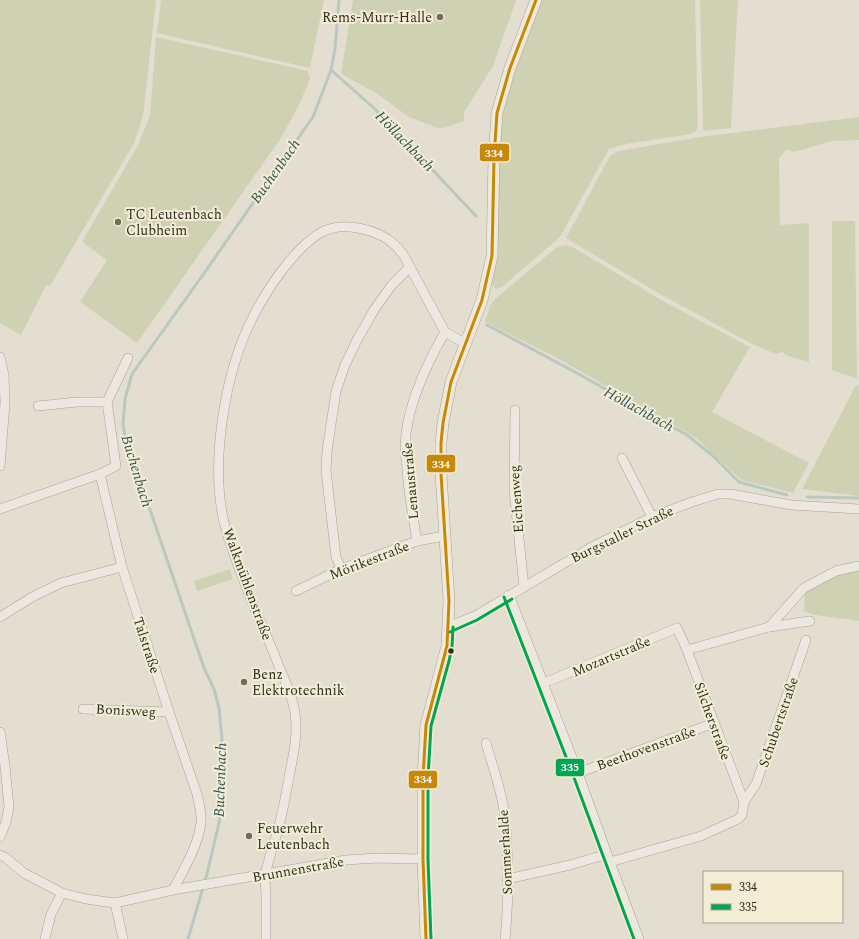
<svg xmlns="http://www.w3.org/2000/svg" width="859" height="939" viewBox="0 0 859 939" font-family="Spectral,serif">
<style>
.green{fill:#cfd2b2}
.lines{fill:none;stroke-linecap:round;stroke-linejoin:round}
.stream{stroke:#bac8c0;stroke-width:3}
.minor-casing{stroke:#a8a398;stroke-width:10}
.tertiary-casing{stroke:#a8a398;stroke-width:12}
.minor{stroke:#ece8df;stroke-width:9}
.tertiary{stroke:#ece8df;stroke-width:11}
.bus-1-casing{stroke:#f3edd6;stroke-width:6}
.bus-2-casing{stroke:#f3edd6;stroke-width:6}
.bus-1{stroke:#c78808;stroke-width:3}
.bus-2{stroke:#00a651;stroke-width:3}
.poi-dot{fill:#736b5d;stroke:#f3edd6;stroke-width:1.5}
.bus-dot{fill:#362d20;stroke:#f3edd6;stroke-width:1.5}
.labels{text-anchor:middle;stroke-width:4;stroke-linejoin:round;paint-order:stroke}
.poi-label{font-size:14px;fill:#362d20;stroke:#f3edd6;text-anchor:start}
.street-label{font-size:14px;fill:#362d20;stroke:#f3edd6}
.water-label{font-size:15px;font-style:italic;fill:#315355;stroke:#f3edd6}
.line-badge{stroke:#f3edd6;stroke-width:1.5}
.badge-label{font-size:11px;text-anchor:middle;font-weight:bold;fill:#fff}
</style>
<rect width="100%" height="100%" fill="#e3decf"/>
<g class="green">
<path d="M 0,0 L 156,0 L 143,116 L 134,143 L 50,286 L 46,285 L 21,335 L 0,323 Z"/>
<path d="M 161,0 L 324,0 L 310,68 L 157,33 Z"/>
<path d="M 353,0 L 516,0 L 493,66 L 464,112 L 464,121 L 440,129 L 409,117 L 376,93 L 341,74 Z"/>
<path d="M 542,0 L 695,0 L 698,125 L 696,131 L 691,134 L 626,144 L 609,149 L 560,237 L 502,287 L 496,289 L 493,286 L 492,283 L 496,253 L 498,168 L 503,113 L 508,91 Z"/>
<path d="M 700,0 L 738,0 L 731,128 L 703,131 Z"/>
<path d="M 156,37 L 308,71 L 310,79 L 299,105 L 281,138 L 137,343 L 80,302 L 107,260 L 82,242 L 138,145 L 150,116 Z"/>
<path d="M 859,117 L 859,140 L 832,141 L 794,152 L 790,150 L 786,150 L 779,158 L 780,225 L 809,223 L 809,362 L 788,356 L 782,352 L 776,354 L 752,344 L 660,294 L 566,238 L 610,156 L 618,151 L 700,137 Z"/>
<path d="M 832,221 L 855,221 L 857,379 L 832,370 Z"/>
<path d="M 566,245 L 576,249 L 663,301 L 750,347 L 712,412 L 809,463 L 793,493 L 741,480 L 696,438 L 559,359 L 485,322 L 490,306 L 495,299 L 557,247 Z"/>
<path d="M 856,385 L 859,386 L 859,496 L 802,489 Z"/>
<path d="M 230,569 L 233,579 L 197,591 L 194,581 Z"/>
<path d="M 859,569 L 859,621 L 815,615 L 804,611 L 805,591 L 836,574 Z"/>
</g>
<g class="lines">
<g class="stream">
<path d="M 331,70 L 375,109 L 476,216"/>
<path d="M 487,325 L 575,372 L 687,435 L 713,456 L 739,482 L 787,495"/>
<path d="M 807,497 L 859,498"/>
<path d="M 188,939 L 207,874 L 219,823 L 222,798 L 224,761 L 219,708 L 214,689 L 204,668 L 144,492 L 129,454 L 123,425 L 125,399 L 132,374 L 200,279 L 313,117 L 331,70 L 335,49 L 339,0"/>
</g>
<defs>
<g id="minor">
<path d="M 0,357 L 4,375 L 5,403 L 0,466"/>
<path d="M 128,358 L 107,402 L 116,466 L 100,474 L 122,567 L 169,712 L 197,794 C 199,804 202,813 201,823 C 198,846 184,869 173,890"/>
<path d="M 38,406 L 77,402 L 107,402"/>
<path d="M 515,410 L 514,490 L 524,587"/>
<path d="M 622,458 L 652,517"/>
<path d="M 0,509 L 100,474"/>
<path d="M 417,541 C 413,518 409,495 407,471 C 407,463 405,455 405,447 C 406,407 426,365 445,332"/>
<path d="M 341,569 L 336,557 L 326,471 L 327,451 L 336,391 L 345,365 L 357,340 L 374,310 L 391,286 L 410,267"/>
<path d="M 296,591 L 341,569 L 417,541 L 444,536"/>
<path d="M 509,595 L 578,773 L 607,854 L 639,939"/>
<path d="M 0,617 L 34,596 L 61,583 L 122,567"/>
<path d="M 448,627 L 475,616 L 590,548 L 652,517 L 692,502 L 718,494 L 730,494 L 791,505 L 859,509"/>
<path d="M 769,627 L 804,588 L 836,571 L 859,566"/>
<path d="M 687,650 L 769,627 L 810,621"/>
<path d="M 544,683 L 677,628 L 687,650 L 744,802 L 742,815 L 738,819 L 701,836 L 610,862"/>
<path d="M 83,709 L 169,712"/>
<path d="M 0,732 L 5,766 L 9,807 L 6,822 L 0,837"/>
<path d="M 486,743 C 492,765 501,788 504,811 C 509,850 509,899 505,939"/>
<path d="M 578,773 L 714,723"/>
<path d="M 744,802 L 756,784 L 806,640"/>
<path d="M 0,855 L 6,858 L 24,873 L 62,893 L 86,899 L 115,903 L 173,890 L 346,860 L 377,858 L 423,859"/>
<path d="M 507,879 L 570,865 L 607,854"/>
<path d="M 115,903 L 123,939"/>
<path d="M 45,939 L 51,914 L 62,893"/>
<path d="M 266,939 C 266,925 266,911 266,896 C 266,888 264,879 266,871 C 270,854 276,838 280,822 C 284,805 287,789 290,772 C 294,752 298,733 295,713 C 293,697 286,683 280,669 C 273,650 265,632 257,614 C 245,584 232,553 224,522 C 210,461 225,370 254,315 C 268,288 296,245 324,231 C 345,221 380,230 396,246 C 399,249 401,252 404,256 L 445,332 L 466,344"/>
</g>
<path id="tertiary" d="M 426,939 L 423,859 L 423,778 L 426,725 L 447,646 L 449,601 L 441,474 L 441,443 L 443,423 L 451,382 L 482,300 L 492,256 L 494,158 L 497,113 L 510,68 L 536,0"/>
</defs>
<use href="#minor" class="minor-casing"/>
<use href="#tertiary" class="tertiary-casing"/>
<use href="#minor" class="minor"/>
<use href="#tertiary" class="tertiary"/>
<defs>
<path id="bus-1" d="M 426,939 L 423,859 L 423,778 L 426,725 L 447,646 L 449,601 L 441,474 L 441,443 L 443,423 L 451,382 L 482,300 L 492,256 L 494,158 L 497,113 L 510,68 L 536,0"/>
<g id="bus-2">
<path d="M 504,597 L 573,775 L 634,939"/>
<path d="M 450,632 L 477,620 L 512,599"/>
<path d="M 431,939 L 428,859 L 428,778 L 431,726 L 449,661 L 452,647 L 453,627"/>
</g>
</defs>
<use href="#bus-1" class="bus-1-casing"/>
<use href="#bus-2" class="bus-2-casing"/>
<use href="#bus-1" class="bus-1"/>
<use href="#bus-2" class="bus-2"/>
</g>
<g class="poi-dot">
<circle cx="440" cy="17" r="4"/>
<circle cx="118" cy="222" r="4"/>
<circle cx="244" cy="682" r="4"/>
<circle cx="249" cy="836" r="4"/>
</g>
<circle class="bus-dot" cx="451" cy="651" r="3.5"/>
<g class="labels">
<g class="poi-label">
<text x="432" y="22" text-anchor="end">Rems-Murr-Halle</text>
<text x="126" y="219">TC Leutenbach<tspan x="126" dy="16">Clubheim</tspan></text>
<text x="252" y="679">Benz<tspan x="252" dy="16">Elektrotechnik</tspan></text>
<text x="257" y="833">Feuerwehr<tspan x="257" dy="16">Leutenbach</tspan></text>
</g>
<g class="street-label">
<text transform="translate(410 481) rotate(-95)" y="5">Lenaustraße</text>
<text transform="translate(516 499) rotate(-94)" y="5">Eichenweg</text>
<text transform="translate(622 534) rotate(-26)" y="5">Burgstaller Straße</text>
<text transform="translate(369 560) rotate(-21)" y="5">Mörikestraße</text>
<text transform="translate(248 584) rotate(70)" y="5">Walkmühlenstraße</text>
<text transform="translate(147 645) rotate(72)" y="5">Talstraße</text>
<text transform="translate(611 656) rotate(-23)" y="5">Mozartstraße</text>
<text transform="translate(126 710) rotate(3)" y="5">Bonisweg</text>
<text transform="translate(713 721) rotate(70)" y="5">Silcherstraße</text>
<text transform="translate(778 722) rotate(-71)" y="5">Schubertstraße</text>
<text transform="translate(646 748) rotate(-20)" y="5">Beethovenstraße</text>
<text transform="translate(505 852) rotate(-93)" y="5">Sommerhalde</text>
<text transform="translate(298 869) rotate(-10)" y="5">Brunnenstraße</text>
</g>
<g class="water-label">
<text transform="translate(405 141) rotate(46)" y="5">Höllachbach</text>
<text transform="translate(275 171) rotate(-55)" y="5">Buchenbach</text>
<text transform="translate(639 409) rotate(29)" y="5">Höllachbach</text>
<text transform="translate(137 471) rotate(73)" y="5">Buchenbach</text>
<text transform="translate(220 780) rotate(-88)" y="5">Buchenbach</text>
</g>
</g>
<g class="line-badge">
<rect x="479" y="143" width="31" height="19" rx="4" fill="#c78808"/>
<rect x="426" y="454" width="30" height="19" rx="4" fill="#c78808"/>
<rect x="555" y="758" width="30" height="19" rx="4" fill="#00a651"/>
<rect x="408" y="770" width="30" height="19" rx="4" fill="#c78808"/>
</g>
<g class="badge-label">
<text x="494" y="157">334</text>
<text x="441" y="468">334</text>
<text x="570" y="771">335</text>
<text x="423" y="783">334</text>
</g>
<rect x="703" y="871" width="140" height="52" fill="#f3edd6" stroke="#a7a08d"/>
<rect x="711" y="884" width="20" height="6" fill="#c78808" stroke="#a7a08d"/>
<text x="739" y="891" font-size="12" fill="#362d20">334</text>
<rect x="711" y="904" width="20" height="6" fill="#00a651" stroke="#a7a08d"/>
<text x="739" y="911" font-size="12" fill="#362d20">335</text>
</svg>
